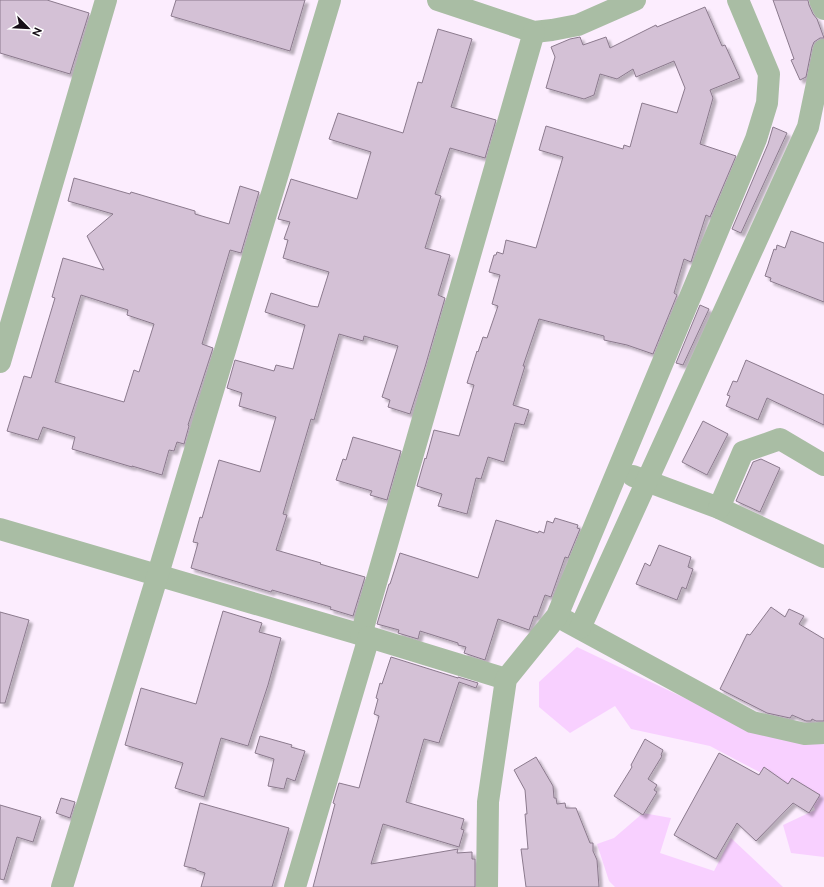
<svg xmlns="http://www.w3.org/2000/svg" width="824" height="887" viewBox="0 0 824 887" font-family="Raleway,sans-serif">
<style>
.green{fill:#f8d0ff}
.building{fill:#d4c1d6;stroke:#8b7a8d;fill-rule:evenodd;filter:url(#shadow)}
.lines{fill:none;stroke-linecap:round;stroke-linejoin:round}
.minor{stroke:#a9bda4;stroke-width:22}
</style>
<defs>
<filter id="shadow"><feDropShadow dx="3.5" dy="3.5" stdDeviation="1" flood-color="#0004"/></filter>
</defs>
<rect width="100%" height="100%" fill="#fcedfe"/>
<g class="green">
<path d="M 577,647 L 750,729 L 804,744 L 824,744 L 824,857 L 791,853 L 783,825 L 815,810 L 812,800 L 710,746 L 631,729 L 615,706 L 570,733 L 539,707 L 539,682 Z"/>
<path d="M 643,813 L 671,818 L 660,853 L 714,871 L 731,838 L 783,887 L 615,887 L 609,881 L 597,844 L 614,838 Z"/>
</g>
<g class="building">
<path d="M 0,0 L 47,0 L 89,13 L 70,74 L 0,53 Z"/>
<path d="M 176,0 L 305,0 L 290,51 L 171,16 Z"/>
<path d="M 773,0 L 808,0 L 809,5 L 813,14 L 817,19 L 824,38 L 820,38 L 814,42 L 812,47 L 806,77 L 800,80 L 791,60 L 794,59 Z"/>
<path d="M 705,7 L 722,46 L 725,45 L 740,78 L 710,90 L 713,98 L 700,144 L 736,156 L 710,217 L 706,215 L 691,262 L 684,259 L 674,293 L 677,295 L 653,354 L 627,345 L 604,340 L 604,336 L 539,319 L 523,366 L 525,366 L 513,405 L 529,410 L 524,425 L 515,423 L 504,462 L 488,457 L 481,479 L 476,478 L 467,514 L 438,506 L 442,494 L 417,486 L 425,458 L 426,459 L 434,430 L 459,436 L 474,385 L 467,383 L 477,351 L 478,352 L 483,337 L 487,338 L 498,306 L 492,304 L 500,275 L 489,272 L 494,255 L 496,255 L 497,252 L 503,254 L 506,240 L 536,248 L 563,157 L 539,150 L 546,126 L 623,149 L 624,145 L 630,147 L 642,103 L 677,113 L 685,88 L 674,61 L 636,77 L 633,69 L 617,79 L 600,74 L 594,95 L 584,99 L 546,88 L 555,57 L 551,47 L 570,39 L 580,37 L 583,45 L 606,37 L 610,48 L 656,25 L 657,27 Z"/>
<path d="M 438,29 L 472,39 L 451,107 L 496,120 L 485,158 L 450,148 L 435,194 L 441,196 L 425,248 L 450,255 L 438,295 L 445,298 L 425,367 L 410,414 L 388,407 L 390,400 L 382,397 L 398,346 L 364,336 L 363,341 L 339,334 L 314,420 L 311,419 L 283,514 L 287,515 L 276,550 L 321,563 L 320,564 L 365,577 L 353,616 L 330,609 L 331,607 L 272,590 L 271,592 L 191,568 L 198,543 L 193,542 L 200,517 L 202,518 L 219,460 L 260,472 L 276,417 L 239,406 L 242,393 L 227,388 L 235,360 L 274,371 L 276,365 L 293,369 L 305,325 L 265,312 L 271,293 L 311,306 L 318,307 L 329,272 L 283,258 L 288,240 L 284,239 L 290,222 L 278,219 L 291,179 L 357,199 L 371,152 L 329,139 L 338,113 L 403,133 L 418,82 L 422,83 Z"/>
<path d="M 773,127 L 787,133 L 741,233 L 732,229 L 768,144 Z"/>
<path d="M 74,178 L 130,194 L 131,192 L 195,211 L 195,214 L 229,224 L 240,186 L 259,192 L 241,253 L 230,250 L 202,344 L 213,348 L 188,425 L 189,426 L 184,444 L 177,442 L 174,451 L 169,450 L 162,475 L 132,466 L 132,467 L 72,449 L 75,437 L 43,427 L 38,440 L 7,431 L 24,376 L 31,378 L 55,298 L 52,297 L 63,258 L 104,270 L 87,236 L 113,214 L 68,201 ZM 81,295 L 128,310 L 127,315 L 154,324 L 139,372 L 134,370 L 124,402 L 55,382 Z"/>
<path d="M 791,231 L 824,243 L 824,302 L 770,281 L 771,278 L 765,276 L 774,249 L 776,250 L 777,245 L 785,248 Z"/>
<path d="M 700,305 L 709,309 L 683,365 L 676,363 Z"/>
<path d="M 746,360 L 824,395 L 824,425 L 767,398 L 758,420 L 726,406 L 730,396 L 727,395 L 733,381 L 737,382 Z"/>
<path d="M 703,421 L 728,434 L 707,475 L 682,462 Z"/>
<path d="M 353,437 L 401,451 L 387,500 L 370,495 L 372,491 L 336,480 L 343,459 L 346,460 Z"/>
<path d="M 761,459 L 780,468 L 760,512 L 736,501 L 753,462 Z"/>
<path d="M 555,518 L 578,525 L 577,528 L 580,529 L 568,558 L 565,557 L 551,597 L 545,595 L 537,617 L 534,616 L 529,630 L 498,619 L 485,660 L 464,653 L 466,647 L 458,645 L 458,643 L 420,631 L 418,639 L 398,633 L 399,630 L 377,624 L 389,584 L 390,584 L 400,553 L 478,578 L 496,520 L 538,533 L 539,531 L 544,533 L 547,521 L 553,523 Z"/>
<path d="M 659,545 L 691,557 L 688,567 L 693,569 L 686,589 L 682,587 L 677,600 L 636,584 L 645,563 L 650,566 Z"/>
<path d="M 771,607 L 785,617 L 789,609 L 804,616 L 799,624 L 824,639 L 824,721 L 816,721 L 812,719 L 811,721 L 806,721 L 792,715 L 790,718 L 767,713 L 720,689 L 747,634 L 750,635 Z"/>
<path d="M 223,611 L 262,623 L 259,632 L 281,638 L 268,685 L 248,746 L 221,738 L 204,797 L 175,788 L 183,763 L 125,745 L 141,688 L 196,704 Z"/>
<path d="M 0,612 L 29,620 L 5,703 L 0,703 Z"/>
<path d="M 391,657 L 458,678 L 458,677 L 478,683 L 476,688 L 459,682 L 439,743 L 424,739 L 406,802 L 464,819 L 461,829 L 464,830 L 459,847 L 383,824 L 371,864 L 458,849 L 457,853 L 472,852 L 472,859 L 475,859 L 475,887 L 313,887 L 335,804 L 333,803 L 339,783 L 359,788 L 379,716 L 374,714 L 378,699 L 376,698 L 380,683 L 382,684 Z"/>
<path d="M 260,736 L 292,745 L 291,747 L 305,751 L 295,781 L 287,778 L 284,789 L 268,786 L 274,759 L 255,753 Z"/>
<path d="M 645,739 L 663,750 L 661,755 L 662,756 L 648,779 L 657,785 L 654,790 L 657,792 L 643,815 L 614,796 L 632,767 L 631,765 Z"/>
<path d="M 719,753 L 759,775 L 764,767 L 788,784 L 792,778 L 820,795 L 809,813 L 793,803 L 756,841 L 737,823 L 716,859 L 674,835 Z"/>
<path d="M 536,757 L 553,786 L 554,798 L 556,798 L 557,804 L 565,803 L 566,808 L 576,808 L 590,843 L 593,843 L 593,851 L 597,860 L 599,887 L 526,887 L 521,849 L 528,849 L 525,814 L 527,814 L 525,790 L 514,770 Z"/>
<path d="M 61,798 L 75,802 L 70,818 L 56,813 Z"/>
<path d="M 200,803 L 289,828 L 272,887 L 201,887 L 205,873 L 196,870 L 196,869 L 184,866 Z"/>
<path d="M 0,805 L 41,817 L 33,842 L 17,837 L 4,880 L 0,879 Z"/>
</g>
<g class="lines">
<g class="minor">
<path d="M 438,0 L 534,32 L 552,30 L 578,25 L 635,0"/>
<path d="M 820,0 L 824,9"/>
<path d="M 0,362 L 106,0"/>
<path d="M 633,476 L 719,508 L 824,557"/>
<path d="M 719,508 L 743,452 L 780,439 L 824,465"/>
<path d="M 0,529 L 369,637"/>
<path d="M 566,621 L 752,722 L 805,734 L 824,733"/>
<path d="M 580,628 L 808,127 L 824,50"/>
<path d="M 361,635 L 534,32"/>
<path d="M 62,887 L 158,574 L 330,0"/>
<path d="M 295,887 L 369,637 L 506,679"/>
<path d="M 487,887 L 488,802 L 506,679 L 557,616 L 756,139 L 767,103 L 769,74 L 738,0"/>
</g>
</g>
<g transform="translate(28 28) rotate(114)" stroke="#ffffff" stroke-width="3" paint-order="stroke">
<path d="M0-3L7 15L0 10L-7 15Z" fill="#171018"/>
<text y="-6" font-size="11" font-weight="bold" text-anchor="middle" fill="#171018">N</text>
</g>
</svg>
